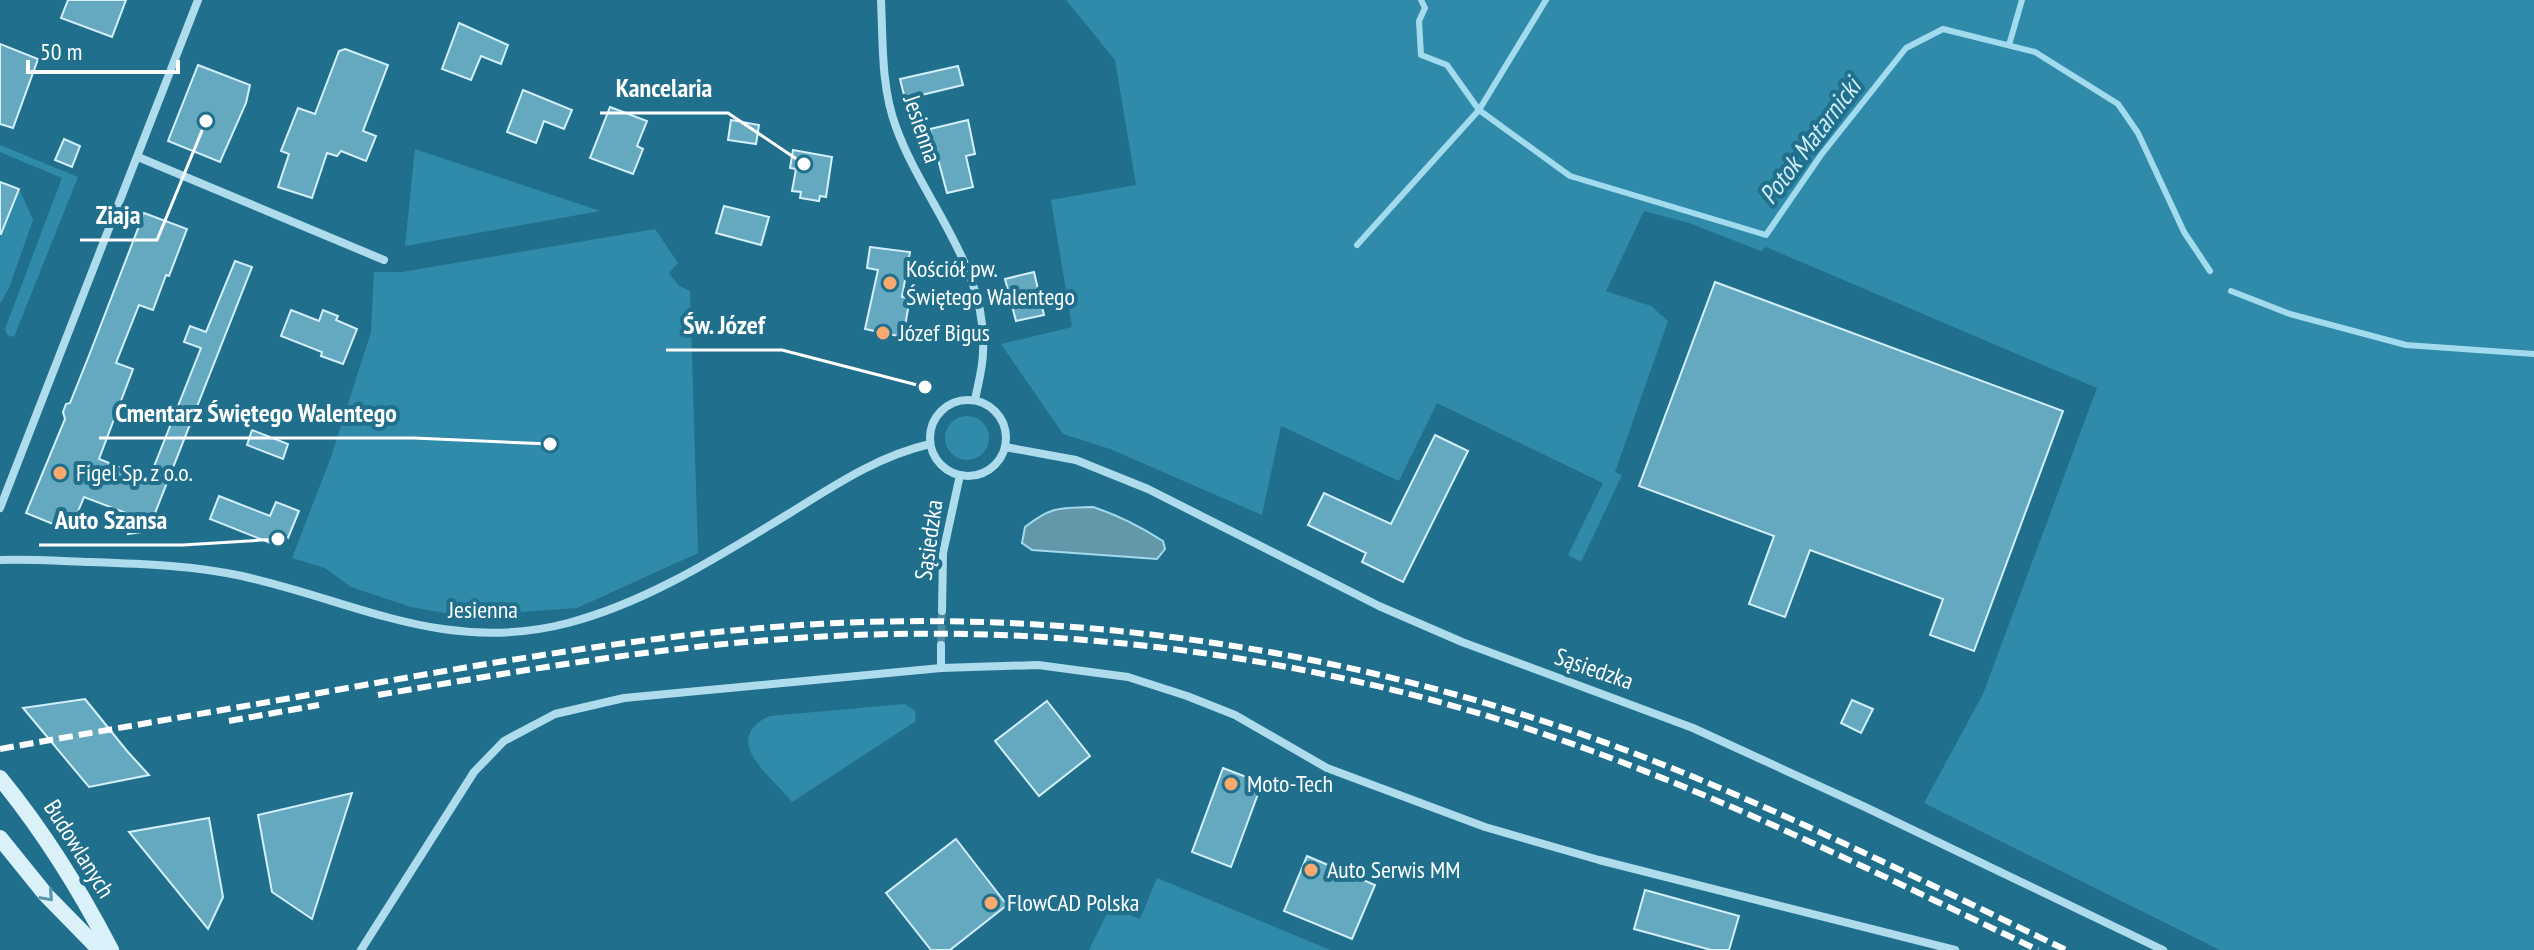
<svg xmlns="http://www.w3.org/2000/svg" width="2534" height="950" viewBox="0 0 2534 950" font-family="'PT Sans Narrow',sans-serif">
<style>
.green{fill:#308aa9}
.water{fill:#6398ab;stroke:#a2dbed;stroke-width:2}
.lines{fill:none;stroke-linecap:round;stroke-linejoin:round}
.stream{stroke:#a2dbed;stroke-width:6}
.building{fill:#65a9c1;stroke:#d3eff9;stroke-width:2}
.street-tunnel{stroke:#4d8da4;stroke-width:8;stroke-dasharray:8 4;stroke-linecap:butt}
.street{stroke:#aedcec;stroke-width:8}
.secondary{stroke:#daf1f9;stroke-width:16}
.rail{stroke:#fff;stroke-width:6;stroke-dasharray:14 6;stroke-linecap:butt}
.oneway{stroke:#5897ad}
.poi-dot{fill:#faa96f;stroke:#20708d;stroke-width:3}
.labels{text-anchor:middle;stroke-width:8;stroke-linejoin:round;paint-order:stroke}
.street-label{font-size:24px;fill:#fff;stroke:#20708d}
.poi-label{font-size:24px;fill:#fff;stroke:#20708d;text-anchor:start}
.water-label{font-size:26px;font-style:italic;fill:#cfedf7;stroke:#20708d}
.leader{fill:none;stroke:#fff;stroke-width:3}
.callout-dot{fill:#fff;stroke:#20708d;stroke-width:3}
.callout-label{font-size:26px;text-anchor:middle;font-weight:bold;fill:#fff;stroke:#20708d;stroke-width:8;stroke-linejoin:round;paint-order:stroke}
</style>
<rect width="100%" height="100%" fill="#20708d"/>
<g class="green">
<path d="M 1066,0 L 2534,0 L 2534,950 L 2220,950 L 1924,803 L 1983,694 L 2097,388 L 1766,247 L 1761,251 L 1689,223 L 1644,211 L 1606,291 L 1651,306 L 1668,321 L 1615,472 L 1622,475 L 1581,562 L 1568,555 L 1603,483 L 1437,403 L 1399,481 L 1281,426 L 1262,515 L 1110,449 L 1063,434 L 1001,344 L 1072,327 L 1051,200 L 1136,185 L 1115,60 Z"/>
<path d="M 0,145 L 78,177 L 14,337 L 7,335 L 5,329 L 62,178 L 0,152 Z"/>
<path d="M 415,149 L 600,211 L 405,246 Z"/>
<path d="M 19,189 L 33,220 L 9,288 L 0,304 L 0,238 Z"/>
<path d="M 655,229 L 678,263 L 669,273 L 679,286 L 690,291 L 698,553 L 577,608 L 461,616 L 411,607 L 351,587 L 325,568 L 292,558 L 331,457 L 371,332 L 374,272 L 402,272 Z"/>
<circle cx="967" cy="438" r="22"/>
<path d="M 905,704 L 915,711 L 916,721 L 792,802 C 770,775 720,740 769,716 Z"/>
<path d="M 1157,878 L 1330,950 L 1089,950 L 1110,907 L 1140,919 Z"/>
</g>
<path class="water" d="M 1093,507 C 1118,515 1141,527 1163,541 L 1165,549 L 1157,559 L 1032,550 L 1022,543 L 1025,527 C 1052,506 1059,508 1093,507 Z"/>
<g class="lines">
<g class="stream">
<path d="M 1421,0 L 1425,8 L 1419,21 L 1421,55 L 1447,65 L 1479,110 L 1570,176 L 1766,235 L 1821,155 L 1906,48 L 1943,29 L 2035,52 L 2118,104 L 2138,133 L 2184,232 L 2210,271"/>
<path d="M 2009,45 L 2022,0"/>
<path d="M 1357,245 L 1479,110 L 1546,0"/>
<path d="M 2231,291 L 2290,314 L 2406,345 L 2534,354"/>
</g>
</g>
<g class="building">
<path d="M 68,0 L 126,0 L 112,37 L 61,18 Z"/>
<path d="M 459,23 L 508,45 L 501,64 L 481,56 L 471,80 L 442,69 Z"/>
<path d="M 0,44 L 38,59 L 13,128 L 0,124 Z"/>
<path d="M 345,49 L 388,65 L 363,131 L 376,136 L 366,161 L 341,151 L 337,156 L 327,153 L 312,198 L 278,187 L 289,154 L 281,151 L 298,108 L 315,114 L 339,51 Z"/>
<path d="M 198,65 L 250,85 L 246,103 L 220,162 L 168,141 Z"/>
<path d="M 958,66 L 963,85 L 905,99 L 900,79 Z"/>
<path d="M 523,90 L 572,110 L 564,129 L 544,121 L 536,143 L 507,132 Z"/>
<path d="M 610,107 L 647,121 L 637,146 L 643,149 L 633,174 L 590,158 Z"/>
<path d="M 731,120 L 759,125 L 756,144 L 728,140 Z"/>
<path d="M 968,120 L 975,154 L 966,156 L 973,187 L 947,193 L 930,129 Z"/>
<path d="M 64,139 L 80,146 L 72,167 L 55,160 Z"/>
<path d="M 793,150 L 832,157 L 826,197 L 820,196 L 819,201 L 800,198 L 801,192 L 792,191 L 796,169 L 790,168 Z"/>
<path d="M 0,182 L 19,189 L 1,234 L 0,234 Z"/>
<path d="M 724,206 L 769,217 L 761,245 L 716,233 Z"/>
<path d="M 144,213 L 187,229 L 169,276 L 166,275 L 153,310 L 139,305 L 116,363 L 133,369 L 99,459 L 149,479 L 201,348 L 184,342 L 190,326 L 206,332 L 235,261 L 252,267 L 148,531 L 128,534 L 134,516 L 84,497 L 70,531 L 26,513 L 65,419 L 63,412 L 66,404 L 70,403 L 90,353 Z"/>
<path d="M 870,247 L 910,252 L 902,297 L 910,298 L 903,337 L 865,329 L 878,270 L 867,268 Z"/>
<path d="M 1034,272 L 1044,315 L 1016,321 L 1005,279 Z"/>
<path d="M 1715,282 L 2063,411 L 1974,651 L 1930,635 L 1943,599 L 1810,550 L 1785,617 L 1749,604 L 1774,536 L 1639,486 Z"/>
<path d="M 291,310 L 319,321 L 323,310 L 338,316 L 336,320 L 357,329 L 343,364 L 321,356 L 322,352 L 281,336 Z"/>
<path d="M 252,430 L 288,444 L 283,459 L 247,445 Z"/>
<path d="M 1435,435 L 1468,451 L 1403,582 L 1362,562 L 1366,553 L 1308,525 L 1324,493 L 1391,524 Z"/>
<path d="M 219,496 L 270,516 L 276,502 L 299,511 L 288,538 L 282,536 L 278,546 L 210,519 Z"/>
<path d="M 85,699 L 127,751 L 149,775 L 89,787 L 23,708 Z"/>
<path d="M 1852,700 L 1873,709 L 1861,733 L 1841,723 Z"/>
<path d="M 1047,701 L 1090,756 L 1039,796 L 995,741 Z"/>
<path d="M 1223,768 L 1262,783 L 1231,867 L 1192,852 Z"/>
<path d="M 352,793 L 312,919 L 272,892 L 258,815 Z"/>
<path d="M 209,818 L 223,897 L 208,929 L 129,832 Z"/>
<path d="M 956,839 L 1007,905 L 950,950 L 931,950 L 886,893 Z"/>
<path d="M 1307,856 L 1375,885 L 1352,939 L 1284,911 Z"/>
<path d="M 1645,890 L 1739,916 L 1729,950 L 1711,950 L 1634,929 Z"/>
</g>
<g class="lines">
<path class="street-tunnel" d="M 941,645 L 942,611"/>
<g class="street">
<path d="M 881,0 C 883,42 881,87 896,127 C 923,202 988,267 983,352 C 983,367 978,384 975,400"/>
<path d="M 138,157 L 384,260"/>
<circle cx="968" cy="438" r="38"/>
<path d="M 1005,447 L 1076,460 L 1148,489 L 1379,606 L 1462,642 L 1693,728 L 1865,807 L 2163,950"/>
<path d="M 0,508 L 198,0"/>
<path d="M 0,560 C 30,559 61,561 91,562 C 142,564 192,565 242,576 C 355,601 446,655 568,623 C 648,602 719,556 790,513 C 835,485 878,456 930,444"/>
<path d="M 942,611 L 943,553 L 960,475"/>
<path d="M 941,668 L 941,645"/>
<path d="M 361,950 L 474,772 L 504,741 L 555,714 L 624,698 L 941,668 L 1038,665 L 1128,677 L 1187,696 L 1235,715 L 1327,768 L 1485,827 L 1599,860 L 1955,950"/>
</g>
<g class="secondary">
<path d="M 0,778 C 44,832 79,888 111,950"/>
<path d="M 0,838 L 46,895 L 100,950"/>
</g>
<g class="rail">
<path d="M 378,695 C 517,671 657,647 798,638 C 1036,622 1279,650 1507,722 C 1691,780 1864,867 2038,950"/>
<path d="M 229,721 L 319,705"/>
<path d="M 0,749 C 123,727 247,706 370,684 C 525,657 681,630 838,623 C 1063,613 1290,643 1505,709 C 1700,768 1883,862 2066,950"/>
</g>
</g>
<defs><path id="oneway-chevron" d="M-2-3.5L2.5 0L-2 3.5" fill="none" stroke-width="1.6" stroke-linecap="round" stroke-linejoin="round" transform="scale(2)"/></defs>
<use class="oneway" href="#oneway-chevron" transform="translate(48 896) rotate(48)"/>
<g class="poi-dot">
<circle cx="890" cy="283" r="8"/>
<circle cx="883" cy="333" r="8"/>
<circle cx="60" cy="473" r="8"/>
<circle cx="1231" cy="784" r="8"/>
<circle cx="1311" cy="870" r="8"/>
<circle cx="991" cy="903" r="8"/>
</g>
<g class="labels">
<g class="street-label">
<text transform="translate(922 129) rotate(71)" y="8">Jesienna</text>
<text transform="translate(929 540) rotate(-82)" y="8">Sąsiedzka</text>
<text x="483" y="618">Jesienna</text>
<text transform="translate(1594 669) rotate(19)" y="8">Sąsiedzka</text>
<text transform="translate(79 849) rotate(58)" y="8">Budowlanych</text>
</g>
<g class="poi-label">
<text x="906" y="277">Kościół pw.<tspan x="906" dy="28">Świętego Walentego</tspan></text>
<text x="899" y="341">Józef Bigus</text>
<text x="76" y="481">Figel Sp. z o.o.</text>
<text x="1247" y="792">Moto-Tech</text>
<text x="1327" y="878">Auto Serwis MM</text>
<text x="1007" y="911">FlowCAD Polska</text>
</g>
<g class="water-label">
<text transform="translate(1810 141) rotate(-53)" y="9">Potok Matarnicki</text>
</g>
</g>
<path class="leader" d="M804 164L728 113H600M206 121L157 240H80M925 387L782 350H666M550 444L414 438H99M278 539L183 545H39"/>
<g class="callout-dot">
<circle cx="804" cy="164" r="8"/>
<circle cx="206" cy="121" r="8"/>
<circle cx="925" cy="387" r="8"/>
<circle cx="550" cy="444" r="8"/>
<circle cx="278" cy="539" r="8"/>
</g>
<g class="callout-label">
<text x="664" y="97">Kancelaria</text>
<text x="118" y="224">Ziaja</text>
<text x="724" y="334">Św. Józef</text>
<text x="256" y="422">Cmentarz Świętego Walentego</text>
<text x="111" y="529">Auto Szansa</text>
</g>
<path d="M28 60v12h150v-12" fill="none" stroke="#ffffff" stroke-width="4"/>
<text x="40" y="60" font-size="24" fill="#ffffff" stroke="#20708d" stroke-width="6" paint-order="stroke">50 m</text>
</svg>
